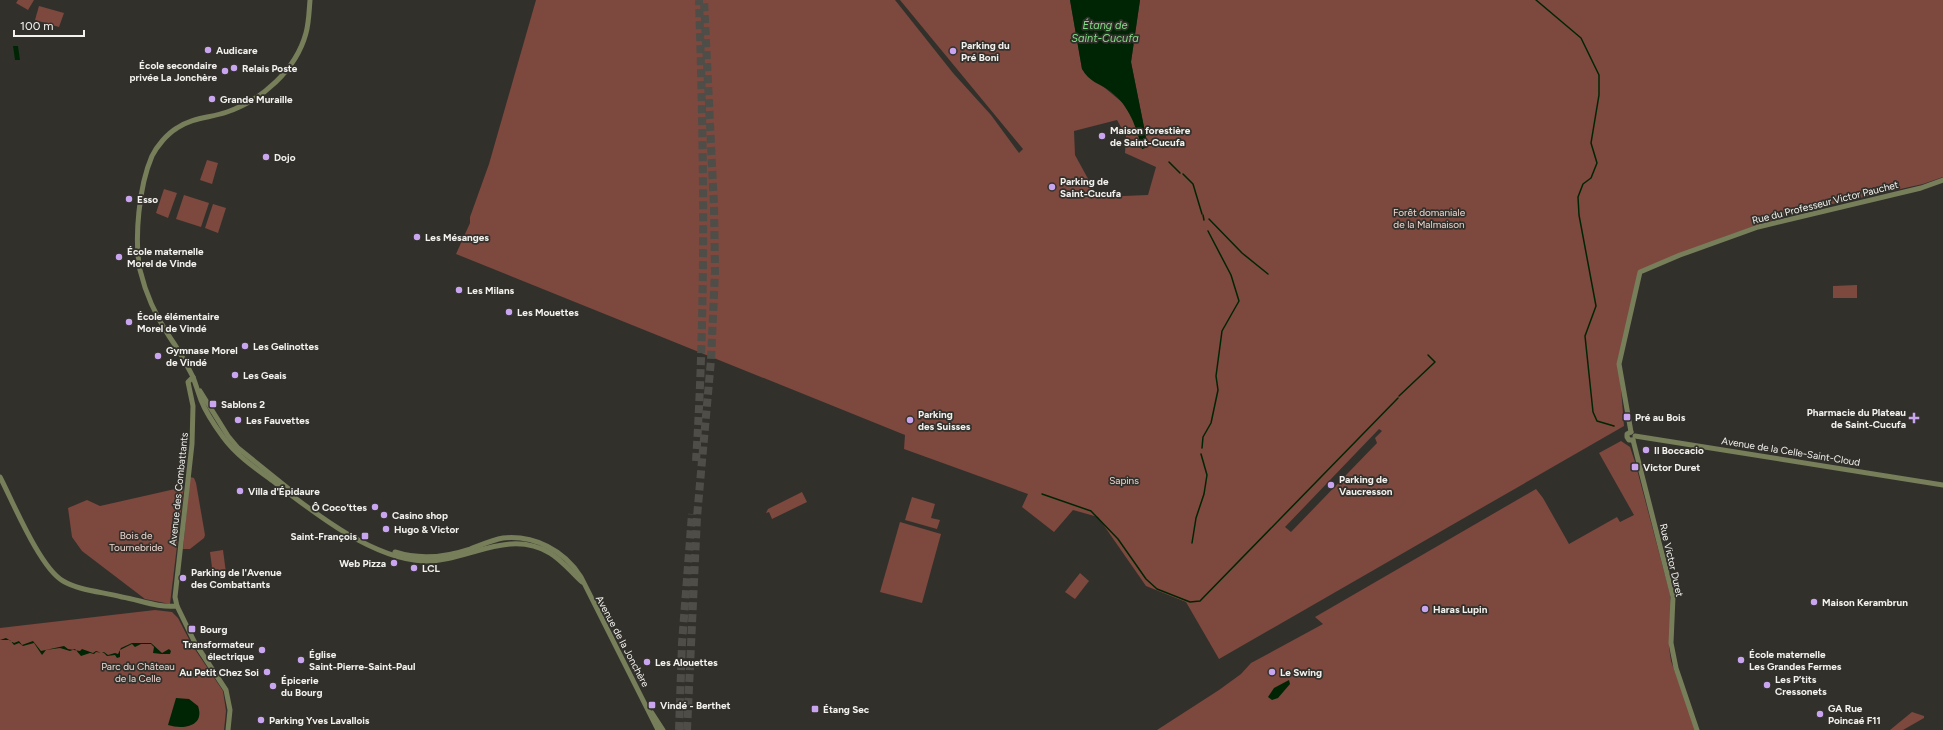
<svg xmlns="http://www.w3.org/2000/svg" width="1943" height="730" viewBox="0 0 1943 730" font-family="Figtree,sans-serif">
<style>
.green{fill:#7d483e;fill-rule:evenodd}
.water{fill:#002504}
.lines{fill:none;stroke-linecap:round;stroke-linejoin:round}
.stream{stroke:#002504;stroke-width:1.5}
.highway-tunnel{stroke:#4f4d48;stroke-width:8;stroke-dasharray:8 4;stroke-linecap:butt}
.minor{stroke:#777e5a;stroke-width:5}
.poi-dot{fill:#c8a5ee;stroke:#32302b;stroke-width:1.5}
.labels{text-anchor:middle;stroke-width:3.5;stroke-linejoin:round;paint-order:stroke}
.poi-label{font-size:10px;font-weight:bold;fill:#f3f2ef;stroke:#32302b;text-anchor:start}
.street-label{font-size:10px;fill:#f3f2ef;stroke:#32302b}
.park-label{font-size:10px;fill:#f1d7d1;stroke:#32302b}
.water-label{font-size:11px;font-style:italic;fill:#82de86;stroke:#32302b}
</style>
<rect width="100%" height="100%" fill="#32302b"/>
<g class="green">
<path d="M 18,0 L 34,0 L 28,10 L 16,3 Z"/>
<path d="M 536,0 L 895,0 L 953,73 L 991,115 L 1019,153 L 1023,149 L 900,0 L 1070,0 L 1082,69 L 1123,103 L 1135,123 L 1142,149 L 1148,147 L 1131,62 L 1140,0 L 1943,0 L 1943,177 L 1923,184 L 1792,213 L 1724,237 L 1640,272 L 1619,364 L 1624,426 L 1219,659 L 1186,602 L 1146,586 L 1098,517 L 1073,510 L 1054,532 L 1022,507 L 1028,494 L 904,449 L 905,435 L 456,254 L 470,223 L 470,217 L 489,164 ZM 1117,120 L 1126,136 L 1125,153 L 1156,167 L 1148,195 L 1098,197 L 1075,155 L 1074,131 ZM 1379,429 L 1382,431 L 1375,438 L 1377,443 L 1291,532 L 1285,527 Z"/>
<path d="M 39,6 L 64,13 L 59,27 L 35,20 Z"/>
<path d="M 207,160 L 218,163 L 212,184 L 200,180 Z"/>
<path d="M 164,189 L 177,193 L 168,218 L 156,213 Z"/>
<path d="M 184,195 L 209,203 L 201,227 L 176,219 Z"/>
<path d="M 213,204 L 226,208 L 218,233 L 205,228 Z"/>
<path d="M 1857,285 L 1857,298 L 1833,298 L 1833,286 Z"/>
<path d="M 1621,441 L 1630,447 L 1635,462 L 1670,594 L 1671,604 L 1669,647 L 1671,661 L 1696,730 L 1157,730 L 1219,690 L 1241,674 L 1251,663 L 1323,624 L 1315,617 L 1536,489 L 1543,498 L 1569,544 L 1617,517 L 1620,522 L 1634,515 L 1599,453 Z"/>
<path d="M 190,477 L 194,478 L 196,483 L 205,535 L 204,538 L 190,549 L 183,549 Z"/>
<path d="M 184,487 L 170,604 L 145,599 L 82,551 L 72,537 L 68,508 L 87,500 L 100,506 Z"/>
<path d="M 802,492 L 807,502 L 772,519 L 769,512 L 766,513 L 768,509 Z"/>
<path d="M 912,497 L 935,504 L 931,518 L 940,520 L 937,529 L 905,520 Z"/>
<path d="M 900,522 L 941,534 L 922,603 L 880,592 Z"/>
<path d="M 223,550 L 226,573 L 213,575 L 210,552 Z"/>
<path d="M 1080,573 L 1089,581 L 1075,599 L 1065,592 Z"/>
<path d="M 155,610 L 172,612 L 178,618 L 192,645 L 223,691 L 226,711 L 224,730 L 0,730 L 0,628 Z"/>
<path d="M 1912,712 L 1924,716 L 1924,718 L 1903,730 L 1890,730 Z"/>
</g>
<g class="water">
<path d="M 1070,0 L 1140,0 L 1131,62 L 1148,147 L 1142,149 C 1136,127 1130,106 1110,91 C 1099,83 1089,82 1082,69 Z"/>
<path d="M 13,46 L 18,46 L 20,60 L 15,60 Z"/>
<path d="M 6,638 L 14,643 L 19,641 L 22,645 L 33,641 L 41,651 L 64,646 L 68,649 L 80,651 L 82,649 L 93,653 L 96,651 L 102,653 L 104,652 L 108,655 L 115,653 L 118,654 L 121,648 L 132,643 L 151,643 L 162,653 L 169,649 L 171,651 L 170,654 C 164,654 159,654 153,653 L 154,647 L 151,644 L 141,644 L 135,647 L 132,644 L 120,650 L 120,657 L 117,658 L 115,655 L 107,656 L 104,653 L 96,652 L 94,654 L 90,653 L 81,656 L 75,649 L 70,651 L 60,648 L 46,650 L 42,655 L 34,643 L 23,646 L 19,643 L 14,645 L 10,640 L 0,640 Z"/>
<path d="M 1289,680 L 1290,684 L 1278,698 L 1272,700 L 1268,697 L 1274,688 Z"/>
<path d="M 176,698 L 189,699 L 198,706 C 205,726 184,730 168,725 Z"/>
</g>
<g class="lines">
<g class="stream">
<path d="M 1536,0 L 1581,38 L 1599,75 L 1599,95 L 1591,143 L 1597,163 L 1591,178 L 1583,184 L 1578,197 L 1579,215 L 1596,306 L 1585,336 L 1593,412 L 1597,421 L 1614,426"/>
<path d="M 1169,162 L 1180,173"/>
<path d="M 1183,174 L 1193,184 L 1202,214"/>
<path d="M 1203,215 L 1204,220"/>
<path d="M 1209,219 L 1242,253 L 1268,274"/>
<path d="M 1399,396 L 1435,362 L 1428,355"/>
<path d="M 1202,448 L 1203,437 L 1211,423 L 1218,390 L 1216,376 L 1222,331 L 1239,301 L 1231,275 L 1208,231"/>
<path d="M 1042,494 L 1091,511 L 1118,539 L 1146,579 L 1157,589 L 1190,602 L 1200,601 L 1398,398"/>
<path d="M 1192,543 L 1196,518 L 1204,494 L 1207,475 L 1201,454"/>
</g>
<g class="highway-tunnel">
<path d="M 696,461 C 706,307 704,154 699,0"/>
<path d="M 679,730 L 682,643 L 692,514"/>
<path d="M 687,730 L 697,517 L 711,360 L 715,271 L 714,207 L 704,0"/>
</g>
<g class="minor">
<path d="M 310,0 C 309,11 309,22 306,33 C 296,70 262,100 227,112 C 210,118 193,117 177,128 C 167,134 157,146 152,156 C 139,186 134,238 140,270 C 146,295 155,315 169,336 C 178,349 186,363 193,377 C 196,385 198,392 201,400 C 206,413 215,426 223,437 C 236,455 255,468 273,481 C 313,512 372,559 424,561 C 467,562 508,528 550,553 C 563,561 571,572 582,582"/>
<path d="M 193,377 L 188,382 L 193,406 L 192,444 L 175,597 L 177,606 L 195,643 L 226,690 L 230,710 L 228,730"/>
<path d="M 200,391 L 228,436 L 238,448 L 295,494"/>
<path d="M 1631,432 L 1619,364 L 1640,272 L 1680,255 L 1758,227 L 1921,188 L 1943,180"/>
<path d="M 1631,432 L 1627,434 L 1627,437 L 1629,440 L 1633,440"/>
<path d="M 1635,436 L 1943,485"/>
<path d="M 1633,440 L 1673,597 L 1671,643 L 1676,668 L 1697,730"/>
<path d="M 0,477 C 13,502 40,568 63,581 C 80,591 104,592 122,597 C 140,600 158,608 177,606"/>
<path d="M 395,552 C 420,560 446,557 470,549 C 481,545 492,540 503,538 C 534,535 564,550 581,577 L 658,730"/>
<path d="M 652,713 L 663,730"/>
</g>
</g>
<g class="poi-dot">
<circle cx="208" cy="50" r="4"/>
<circle cx="953" cy="51" r="4"/>
<circle cx="234" cy="68" r="4"/>
<circle cx="225" cy="71" r="4"/>
<circle cx="212" cy="99" r="4"/>
<circle cx="1102" cy="136" r="4"/>
<circle cx="266" cy="157" r="4"/>
<circle cx="1052" cy="187" r="4"/>
<circle cx="129" cy="199" r="4"/>
<circle cx="417" cy="237" r="4"/>
<circle cx="119" cy="257" r="4"/>
<circle cx="459" cy="290" r="4"/>
<circle cx="509" cy="312" r="4"/>
<circle cx="129" cy="322" r="4"/>
<circle cx="245" cy="346" r="4"/>
<circle cx="158" cy="356" r="4"/>
<circle cx="235" cy="375" r="4"/>
<rect x="209" y="400" width="8" height="8" rx="2"/>
<rect x="1623" y="413" width="8" height="8" rx="2"/>
<path d="M1912 412h4v4h4v4h-4v4h-4v-4h-4v-4h4z"/>
<circle cx="238" cy="420" r="4"/>
<circle cx="910" cy="420" r="4"/>
<circle cx="1646" cy="450" r="4"/>
<rect x="1631" y="463" width="8" height="8" rx="2"/>
<circle cx="1331" cy="485" r="4"/>
<circle cx="240" cy="491" r="4"/>
<circle cx="375" cy="507" r="4"/>
<circle cx="384" cy="515" r="4"/>
<circle cx="386" cy="529" r="4"/>
<rect x="361" y="532" width="8" height="8" rx="2"/>
<circle cx="394" cy="563" r="4"/>
<circle cx="414" cy="568" r="4"/>
<circle cx="183" cy="578" r="4"/>
<circle cx="1814" cy="602" r="4"/>
<circle cx="1425" cy="609" r="4"/>
<rect x="188" y="625" width="8" height="8" rx="2"/>
<circle cx="262" cy="650" r="4"/>
<circle cx="301" cy="660" r="4"/>
<circle cx="1741" cy="660" r="4"/>
<circle cx="647" cy="662" r="4"/>
<circle cx="267" cy="672" r="4"/>
<circle cx="1272" cy="672" r="4"/>
<circle cx="1767" cy="685" r="4"/>
<circle cx="273" cy="686" r="4"/>
<rect x="648" y="701" width="8" height="8" rx="2"/>
<rect x="811" y="705" width="8" height="8" rx="2"/>
<circle cx="1820" cy="714" r="4"/>
<circle cx="261" cy="720" r="4"/>
</g>
<g class="labels">
<g class="poi-label">
<text x="961" y="49">Parking du<tspan x="961" dy="12">Pré Boni</tspan></text>
<text x="216" y="54">Audicare</text>
<text x="217" y="69" text-anchor="end">École secondaire<tspan x="217" dy="12">privée La Jonchère</tspan></text>
<text x="242" y="72">Relais Poste</text>
<text x="220" y="103">Grande Muraille</text>
<text x="1110" y="134">Maison forestière<tspan x="1110" dy="12">de Saint-Cucufa</tspan></text>
<text x="274" y="161">Dojo</text>
<text x="1060" y="185">Parking de<tspan x="1060" dy="12">Saint-Cucufa</tspan></text>
<text x="137" y="203">Esso</text>
<text x="425" y="241">Les Mésanges</text>
<text x="127" y="255">École maternelle<tspan x="127" dy="12">Morel de Vinde</tspan></text>
<text x="467" y="294">Les Milans</text>
<text x="517" y="316">Les Mouettes</text>
<text x="137" y="320">École élémentaire<tspan x="137" dy="12">Morel de Vindé</tspan></text>
<text x="253" y="350">Les Gelinottes</text>
<text x="166" y="354">Gymnase Morel<tspan x="166" dy="12">de Vindé</tspan></text>
<text x="243" y="379">Les Geais</text>
<text x="221" y="408">Sablons 2</text>
<text x="1906" y="416" text-anchor="end">Pharmacie du Plateau<tspan x="1906" dy="12">de Saint-Cucufa</tspan></text>
<text x="918" y="418">Parking<tspan x="918" dy="12">des Suisses</tspan></text>
<text x="1635" y="421">Pré au Bois</text>
<text x="246" y="424">Les Fauvettes</text>
<text x="1654" y="454">Il Boccacio</text>
<text x="1643" y="471">Victor Duret</text>
<text x="1339" y="483">Parking de<tspan x="1339" dy="12">Vaucresson</tspan></text>
<text x="248" y="495">Villa d'Épidaure</text>
<text x="367" y="511" text-anchor="end">Ô Coco'ttes</text>
<text x="392" y="519">Casino shop</text>
<text x="394" y="533">Hugo &amp; Victor</text>
<text x="357" y="540" text-anchor="end">Saint-François</text>
<text x="386" y="567" text-anchor="end">Web Pizza</text>
<text x="422" y="572">LCL</text>
<text x="191" y="576">Parking de l'Avenue<tspan x="191" dy="12">des Combattants</tspan></text>
<text x="1822" y="606">Maison Kerambrun</text>
<text x="1433" y="613">Haras Lupin</text>
<text x="200" y="633">Bourg</text>
<text x="254" y="648" text-anchor="end">Transformateur<tspan x="254" dy="12">électrique</tspan></text>
<text x="309" y="658">Église<tspan x="309" dy="12">Saint-Pierre-Saint-Paul</tspan></text>
<text x="1749" y="658">École maternelle<tspan x="1749" dy="12">Les Grandes Fermes</tspan></text>
<text x="655" y="666">Les Alouettes</text>
<text x="259" y="676" text-anchor="end">Au Petit Chez Soi</text>
<text x="1280" y="676">Le Swing</text>
<text x="1775" y="683">Les P’tits<tspan x="1775" dy="12">Cressonets</tspan></text>
<text x="281" y="684">Épicerie<tspan x="281" dy="12">du Bourg</tspan></text>
<text x="660" y="709">Vindé - Berthet</text>
<text x="1828" y="712">GA Rue<tspan x="1828" dy="12">Poincaé F11</tspan></text>
<text x="823" y="713">Étang Sec</text>
<text x="269" y="724">Parking Yves Lavallois</text>
</g>
<g class="street-label">
<text transform="translate(1825 202) rotate(-14)" y="4">Rue du Professeur Victor Pauchet</text>
<text transform="translate(1791 451) rotate(9)" y="4">Avenue de la Celle-Saint-Cloud</text>
<text transform="translate(178 489) rotate(-84)" y="4">Avenue des Combattants</text>
<text transform="translate(1672 560) rotate(77)" y="4">Rue Victor Duret</text>
<text transform="translate(623 641) rotate(62)" y="4">Avenue de la Jonchère</text>
</g>
<g class="park-label">
<text x="1429" y="216">Forêt domaniale<tspan x="1429" dy="12">de la Malmaison</tspan></text>
<text x="1124" y="484">Sapins</text>
<text x="136" y="539">Bois de<tspan x="136" dy="12">Tournebride</tspan></text>
<text x="138" y="670">Parc du Château<tspan x="138" dy="12">de la Celle</tspan></text>
</g>
<g class="water-label">
<text x="1105" y="29">Étang de<tspan x="1105" dy="13">Saint-Cucufa</tspan></text>
</g>
</g>
<path d="M14 30v6h70v-6" fill="none" stroke="#f3f2ef" stroke-width="2"/>
<text x="20" y="30" font-size="12" fill="#f3f2ef" stroke="#32302b" stroke-width="3" paint-order="stroke">100 m</text>
</svg>
